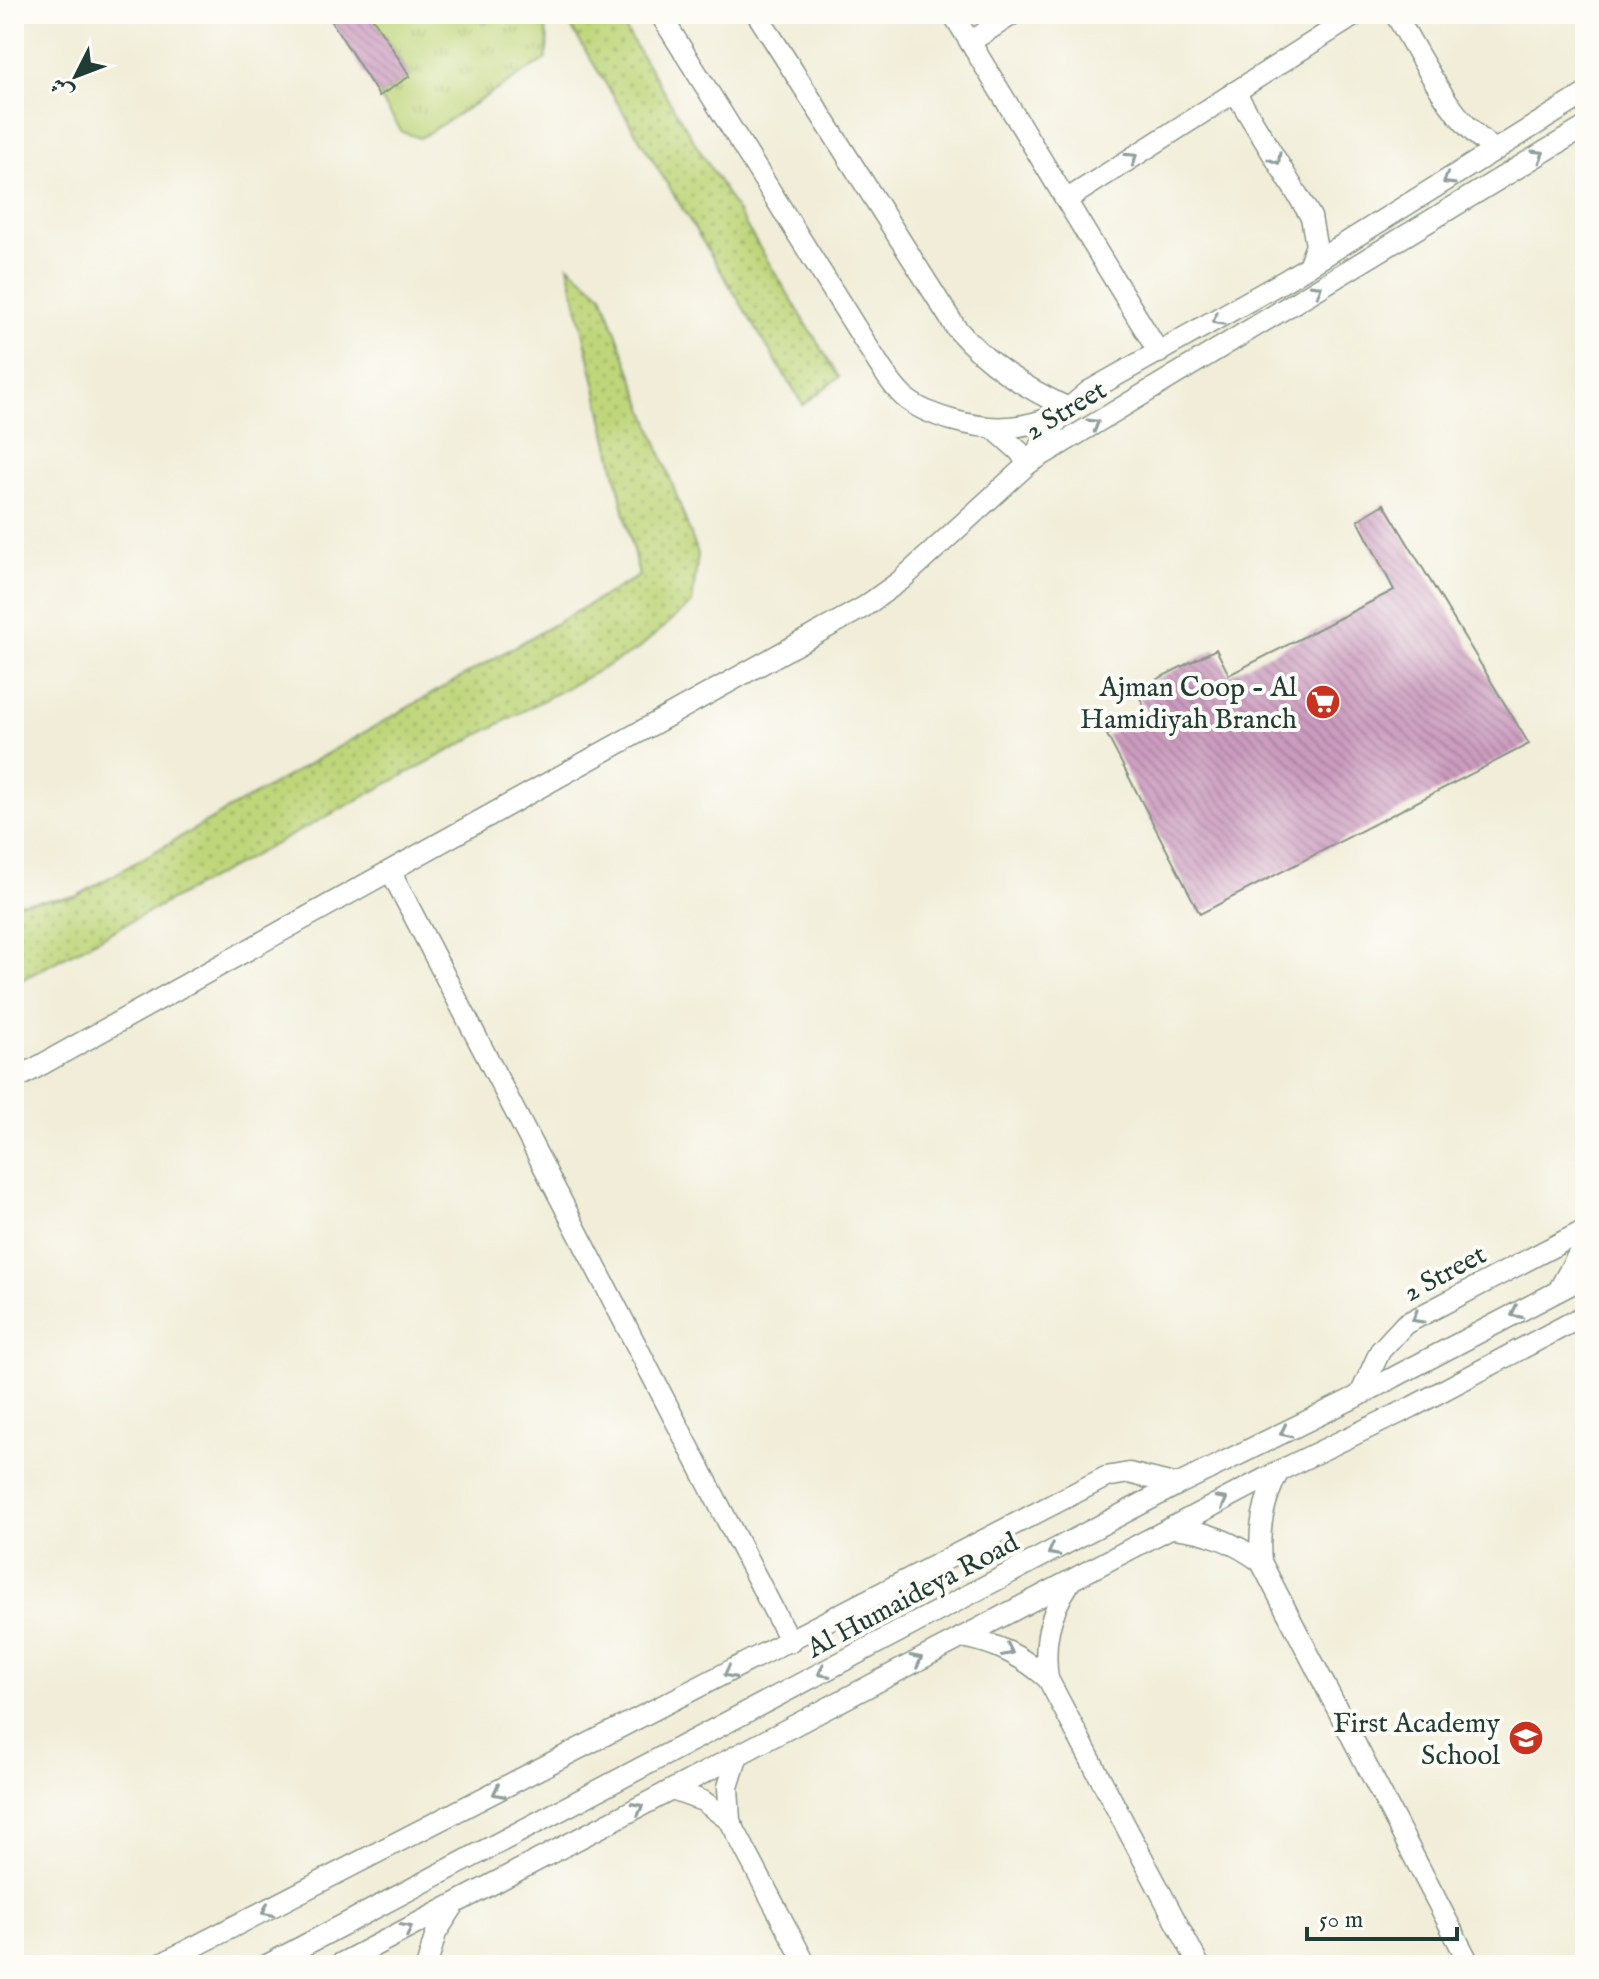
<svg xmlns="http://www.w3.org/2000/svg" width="1599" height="1979" viewBox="0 0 1599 1979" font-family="'IM FELL English',Amiri,serif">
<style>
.grass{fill:url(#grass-dots);stroke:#6f8a57;stroke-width:2}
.park{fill:url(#park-tufts);stroke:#6f8a57;stroke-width:2}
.building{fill:url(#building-back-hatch)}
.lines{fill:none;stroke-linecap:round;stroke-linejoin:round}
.minor-casing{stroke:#889586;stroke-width:23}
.minor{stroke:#fff;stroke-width:20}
.oneway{stroke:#8f9e9a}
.labels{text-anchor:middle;stroke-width:8;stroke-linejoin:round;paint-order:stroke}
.street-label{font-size:28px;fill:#1f3d34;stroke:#fdfcf7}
.poi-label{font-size:28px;fill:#1f3d34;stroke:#fdfcf7;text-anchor:end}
</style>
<defs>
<pattern id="grass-dots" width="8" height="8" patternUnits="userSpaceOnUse" patternTransform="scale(2)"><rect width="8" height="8" fill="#bfd67a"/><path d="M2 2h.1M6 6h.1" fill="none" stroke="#9baf65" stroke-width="1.8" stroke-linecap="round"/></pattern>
<pattern id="park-tufts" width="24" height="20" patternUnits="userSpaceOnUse" patternTransform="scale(2)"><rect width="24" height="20" fill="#bfd67a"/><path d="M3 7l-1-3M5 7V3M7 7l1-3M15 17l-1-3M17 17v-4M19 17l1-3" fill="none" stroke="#9baf65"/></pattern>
<pattern id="building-back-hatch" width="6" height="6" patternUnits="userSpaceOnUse" patternTransform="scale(2)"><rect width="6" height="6" fill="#cc9bbf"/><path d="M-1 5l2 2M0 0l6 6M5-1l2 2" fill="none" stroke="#a5809c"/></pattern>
</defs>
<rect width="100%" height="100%" fill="#fdfcf7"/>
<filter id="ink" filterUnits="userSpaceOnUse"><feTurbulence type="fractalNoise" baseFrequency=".0125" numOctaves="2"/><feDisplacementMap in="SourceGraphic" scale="16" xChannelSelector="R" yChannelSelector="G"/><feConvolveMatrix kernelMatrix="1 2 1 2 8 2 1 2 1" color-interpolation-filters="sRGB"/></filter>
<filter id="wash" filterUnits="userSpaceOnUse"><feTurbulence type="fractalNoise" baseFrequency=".006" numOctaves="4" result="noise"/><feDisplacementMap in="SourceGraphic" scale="32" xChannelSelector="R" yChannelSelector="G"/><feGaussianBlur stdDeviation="1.8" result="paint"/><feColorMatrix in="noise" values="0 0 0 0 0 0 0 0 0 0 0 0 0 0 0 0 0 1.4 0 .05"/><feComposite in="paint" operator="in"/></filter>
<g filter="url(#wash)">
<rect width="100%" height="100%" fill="#f1edd8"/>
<g class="grass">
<path d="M 563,14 L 616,14 L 839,377 L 803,405 Z"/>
<path d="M 568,265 L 602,294 L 698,554 L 692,603 L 637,650 L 14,984 L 14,903 L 75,897 L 639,576 Z"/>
</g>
<path class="park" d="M 370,14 L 477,14 L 484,24 L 500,14 L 542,14 L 548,40 L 546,59 L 420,138 L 402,132 L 379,96 L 410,76 Z"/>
<g id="blocks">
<g class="building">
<path d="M 327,14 L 370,14 L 410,76 L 379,96 Z"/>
<path d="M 1384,504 L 1529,744 L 1200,914 L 1107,735 L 1148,714 L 1136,690 L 1216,649 L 1229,675 L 1394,590 L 1358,520 Z"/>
</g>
</g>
</g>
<g filter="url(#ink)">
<use href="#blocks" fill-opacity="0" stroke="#889586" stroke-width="2"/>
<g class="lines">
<defs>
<g id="minor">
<path d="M 660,14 L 878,363 C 886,375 893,387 904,397 C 927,417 979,430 1009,427 C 1028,426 1046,420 1063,413"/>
<path d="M 757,14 L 956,328 C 988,365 1024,387 1068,408"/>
<path d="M 953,14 L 1159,353"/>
<path d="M 1395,14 C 1423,59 1450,122 1496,150"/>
<path d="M 970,42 L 1013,14"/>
<path d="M 1235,92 L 1311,217 L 1316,245 L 1308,266"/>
<path d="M 1066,200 L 1357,14"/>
<path d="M 993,428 L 1019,451 L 1028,464"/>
<path d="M 1032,458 L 1063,413 L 1089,391 L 1286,280 L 1585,94"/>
<path d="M 391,872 L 790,1642"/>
<path d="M 14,1080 L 864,607 L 900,581 L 1028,464 L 1585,127"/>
<path d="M 1558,1291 L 1585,1242"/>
<path d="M 1360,1395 L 1380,1351 L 1405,1324 L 1585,1230"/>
<path d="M 1279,1471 C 1263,1501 1258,1529 1261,1562 L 1470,1965"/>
<path d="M 1173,1528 C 1207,1531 1234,1542 1261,1562"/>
<path d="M 1069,1584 C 1049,1614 1043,1643 1048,1679 L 1199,1965"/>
<path d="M 962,1637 C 996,1643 1022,1656 1048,1679"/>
<path d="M 738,1755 L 728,1787 L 730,1821 L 806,1965"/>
<path d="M 672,1790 L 703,1801 L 730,1821"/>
<path d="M 159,1965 L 1106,1477 L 1129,1473 L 1177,1485"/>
<path d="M 267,1965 L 1177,1485 L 1360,1395 L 1585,1277"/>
<path d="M 338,1965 L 1279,1471 L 1412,1407 L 1585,1315"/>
<path d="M 427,1965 L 436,1933 L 453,1907"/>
</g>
</defs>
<use href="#minor" class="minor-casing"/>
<use href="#minor" class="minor"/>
</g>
<defs><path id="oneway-chevron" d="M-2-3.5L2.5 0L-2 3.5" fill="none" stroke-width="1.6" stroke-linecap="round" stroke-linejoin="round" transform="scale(2)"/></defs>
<g class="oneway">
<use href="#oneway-chevron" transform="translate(1539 155) rotate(-31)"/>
<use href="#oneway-chevron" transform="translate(1132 158) rotate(-33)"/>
<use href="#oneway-chevron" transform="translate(1276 159) rotate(59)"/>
<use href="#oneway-chevron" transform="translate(1448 180) rotate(148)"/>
<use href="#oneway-chevron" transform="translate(1317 289) rotate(-31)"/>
<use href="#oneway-chevron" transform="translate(1217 320) rotate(150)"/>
<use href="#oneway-chevron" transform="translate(1094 424) rotate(-31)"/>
<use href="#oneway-chevron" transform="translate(1516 1313) rotate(152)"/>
<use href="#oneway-chevron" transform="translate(1417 1318) rotate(151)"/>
<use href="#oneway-chevron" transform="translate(1285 1432) rotate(154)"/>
<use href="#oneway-chevron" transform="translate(1222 1501) rotate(-28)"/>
<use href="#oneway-chevron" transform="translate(1053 1551) rotate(152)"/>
<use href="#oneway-chevron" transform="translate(1008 1651) rotate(26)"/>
<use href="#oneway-chevron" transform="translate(917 1660) rotate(-28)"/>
<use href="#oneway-chevron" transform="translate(823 1672) rotate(152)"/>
<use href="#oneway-chevron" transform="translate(729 1673) rotate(153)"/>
<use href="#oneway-chevron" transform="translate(498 1792) rotate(153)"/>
<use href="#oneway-chevron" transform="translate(638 1808) rotate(-28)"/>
<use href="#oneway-chevron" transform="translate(267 1911) rotate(153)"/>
<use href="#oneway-chevron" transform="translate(407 1929) rotate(-28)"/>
</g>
</g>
<defs>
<symbol id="supermarket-disc" viewBox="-11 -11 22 22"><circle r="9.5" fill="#c8321e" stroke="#fdfcf7"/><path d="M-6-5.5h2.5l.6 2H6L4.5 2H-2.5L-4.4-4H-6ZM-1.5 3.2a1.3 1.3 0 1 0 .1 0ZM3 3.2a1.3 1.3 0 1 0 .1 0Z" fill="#fff"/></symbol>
<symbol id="school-disc" viewBox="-11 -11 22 22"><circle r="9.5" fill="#c8321e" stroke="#fdfcf7"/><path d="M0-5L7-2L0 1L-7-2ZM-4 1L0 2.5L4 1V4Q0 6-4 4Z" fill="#fff"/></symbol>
</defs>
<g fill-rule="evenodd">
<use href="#supermarket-disc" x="1303" y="682" width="40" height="40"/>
<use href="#school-disc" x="1506" y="1718" width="40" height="40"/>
</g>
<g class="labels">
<g class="street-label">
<text transform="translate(1065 409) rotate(-31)" y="10">2 Street</text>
<text transform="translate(1444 1272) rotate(-28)" y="10">2 Street</text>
<text transform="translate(912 1594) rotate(-28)" y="10">Al Humaideya Road</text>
</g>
<g class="poi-label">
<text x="1297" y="696">Ajman Coop - Al<tspan x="1297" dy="32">Hamidiyah Branch</tspan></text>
<text x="1500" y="1732">First Academy<tspan x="1500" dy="32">School</tspan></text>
</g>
</g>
<rect width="1599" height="1979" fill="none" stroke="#fdfcf7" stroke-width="48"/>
<g transform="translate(76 76) rotate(228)" stroke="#fdfcf7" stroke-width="6" paint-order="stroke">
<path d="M0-6L14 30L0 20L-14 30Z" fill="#1f3d34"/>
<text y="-12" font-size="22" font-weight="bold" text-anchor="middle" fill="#1f3d34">ش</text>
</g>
<path d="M1307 1927v12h150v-12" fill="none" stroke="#1f3d34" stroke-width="4"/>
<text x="1319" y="1927" font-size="24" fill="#1f3d34" stroke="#fdfcf7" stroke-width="6" paint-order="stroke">50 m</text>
</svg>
